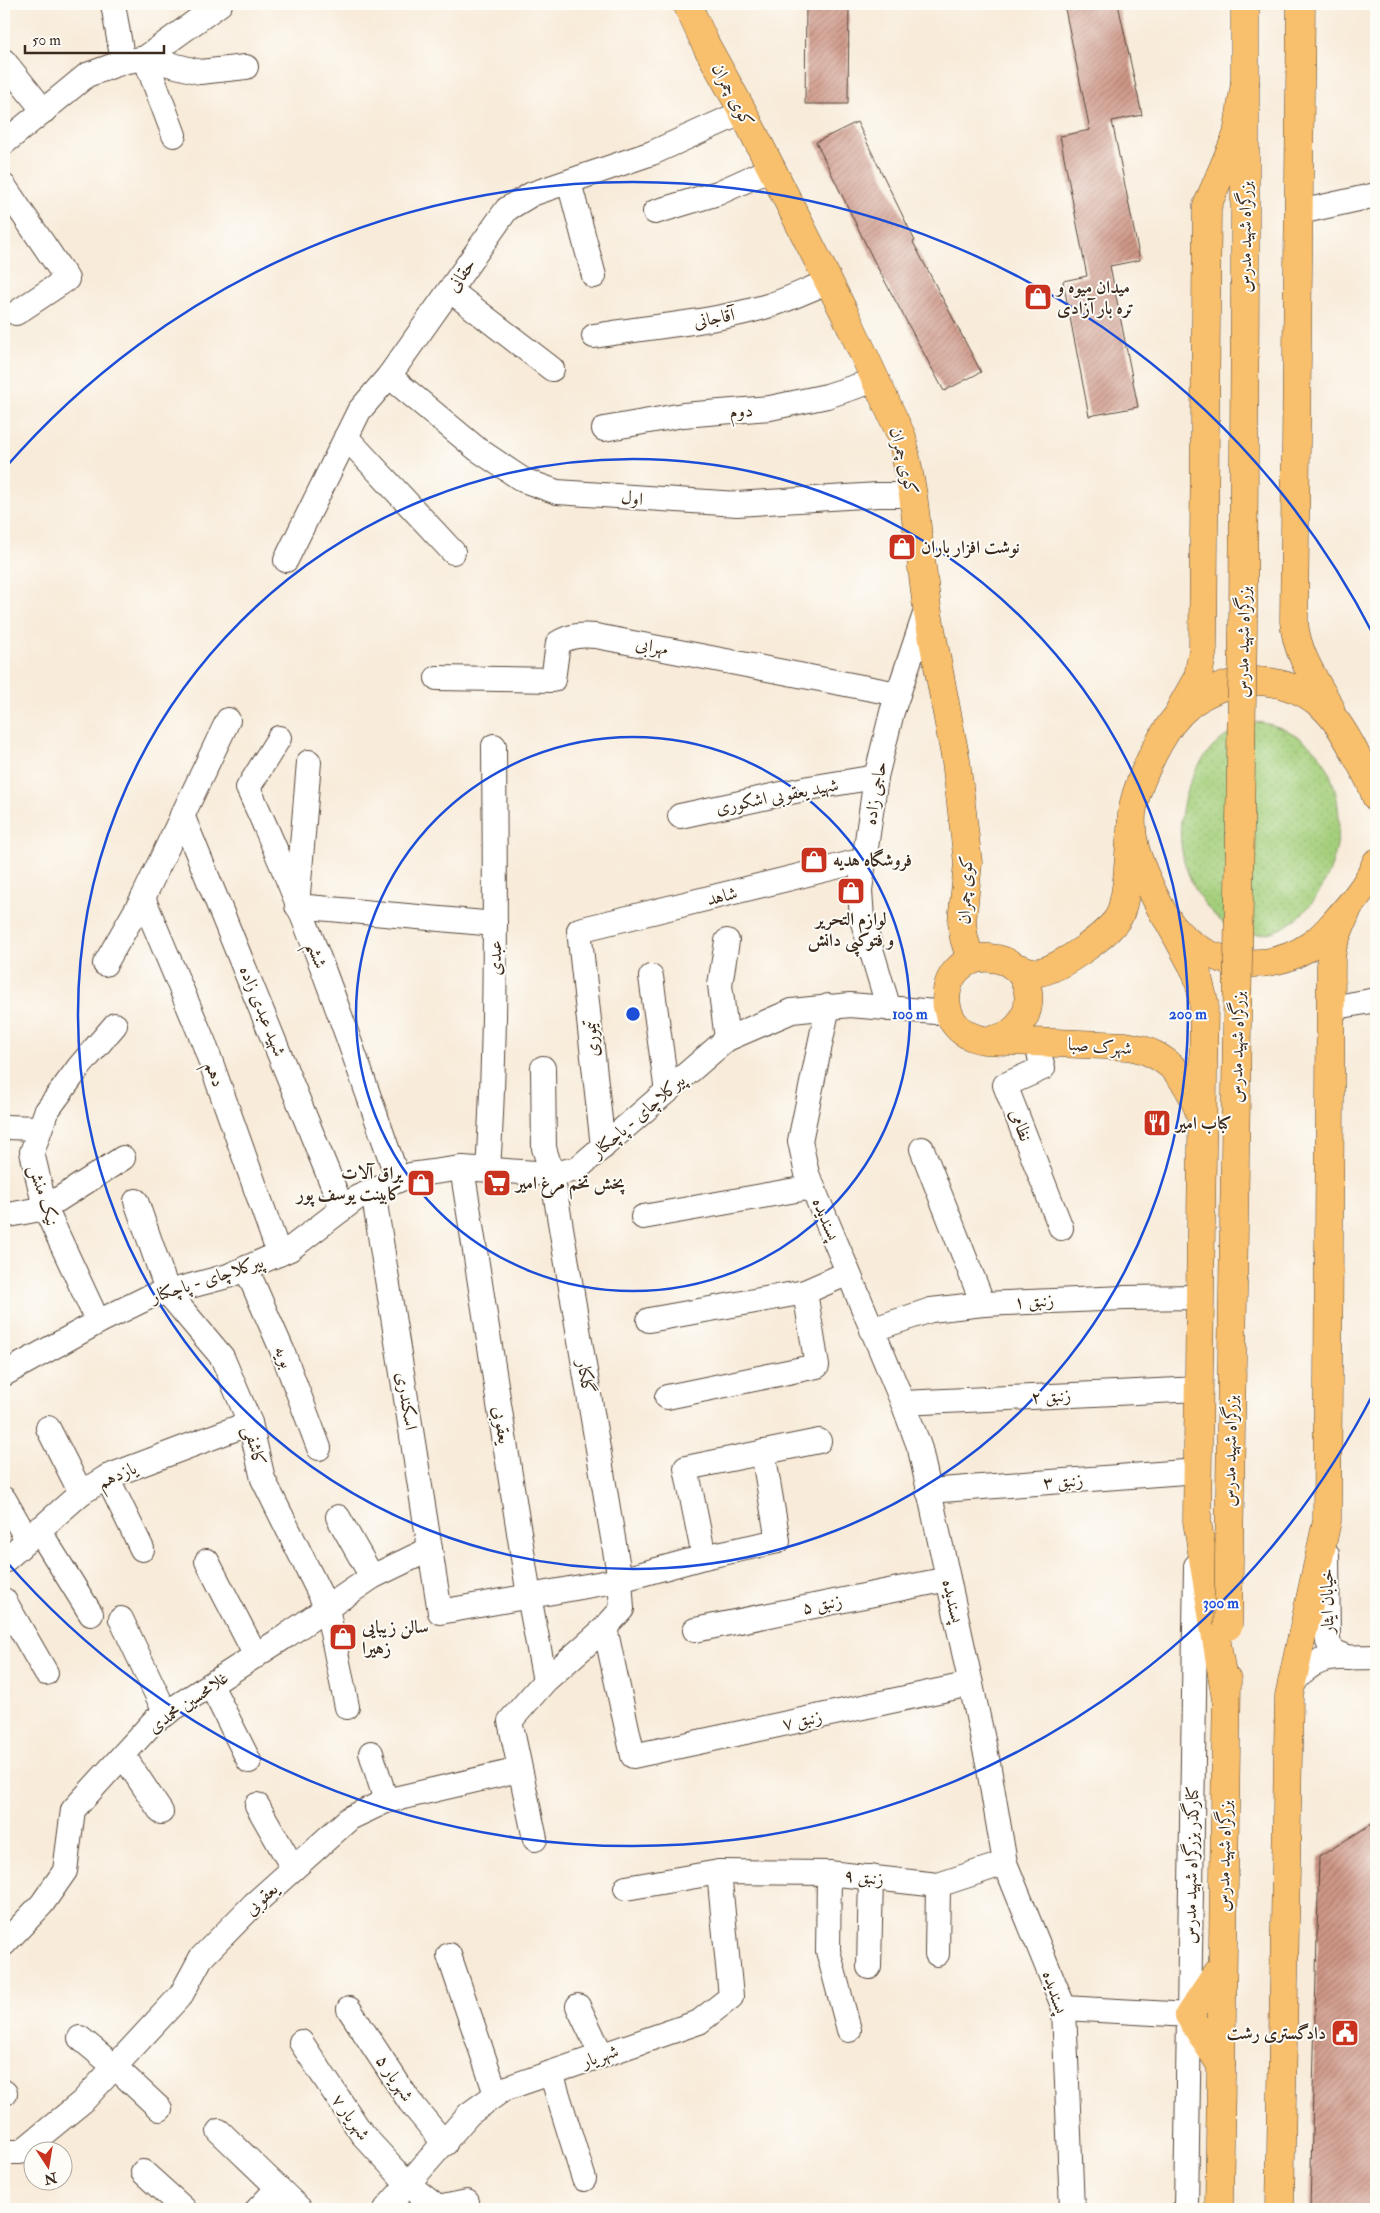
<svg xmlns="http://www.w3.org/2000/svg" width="1380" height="2213" viewBox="0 0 1380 2213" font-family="'IM FELL Double Pica',Amiri,serif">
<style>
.grass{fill:url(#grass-dots);stroke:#707c4d}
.building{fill:url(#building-hatch)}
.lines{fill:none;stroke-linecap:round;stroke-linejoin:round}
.minor-casing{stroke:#57473a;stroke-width:26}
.major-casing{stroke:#57473a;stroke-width:29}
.highway-casing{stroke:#57473a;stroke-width:29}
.minor{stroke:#fff;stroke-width:24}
.major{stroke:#f8bf6c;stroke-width:28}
.highway{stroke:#f8bf6c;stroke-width:28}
.highway-bridge-casing{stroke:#57473a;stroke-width:29;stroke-linecap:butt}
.highway-bridge{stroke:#f8bf6c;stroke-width:28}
.ring{fill:none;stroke:#1d4ed8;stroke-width:2.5}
.labels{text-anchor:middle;stroke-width:4;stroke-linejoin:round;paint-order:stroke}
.street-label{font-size:18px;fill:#3b2a1e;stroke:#fdfcf7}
.poi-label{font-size:18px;font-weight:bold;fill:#3b2a1e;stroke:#fdfcf7;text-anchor:start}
.centre{fill:#1d4ed8;stroke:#fdfcf7;stroke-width:2.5}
.ring-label{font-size:15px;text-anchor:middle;font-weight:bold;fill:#1d4ed8;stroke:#fdfcf7;stroke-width:4;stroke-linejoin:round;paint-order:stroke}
</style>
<defs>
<pattern id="grass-dots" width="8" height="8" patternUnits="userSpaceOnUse" patternTransform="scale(1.25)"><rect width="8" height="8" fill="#a4cf7c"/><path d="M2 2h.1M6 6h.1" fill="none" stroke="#8eb26b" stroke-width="1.8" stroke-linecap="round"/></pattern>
<pattern id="building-hatch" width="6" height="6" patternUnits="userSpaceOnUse" patternTransform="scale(1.25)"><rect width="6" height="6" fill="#ce9686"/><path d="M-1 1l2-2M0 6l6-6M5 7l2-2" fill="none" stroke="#a87b6d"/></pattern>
</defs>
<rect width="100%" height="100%" fill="#fdfcf7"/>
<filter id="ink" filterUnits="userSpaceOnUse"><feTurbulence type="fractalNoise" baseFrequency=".02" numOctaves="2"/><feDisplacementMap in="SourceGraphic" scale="10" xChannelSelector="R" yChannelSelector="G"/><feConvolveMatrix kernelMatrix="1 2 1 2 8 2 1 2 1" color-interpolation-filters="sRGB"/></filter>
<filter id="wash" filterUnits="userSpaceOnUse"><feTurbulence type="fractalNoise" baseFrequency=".0096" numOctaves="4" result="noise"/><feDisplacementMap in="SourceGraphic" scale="20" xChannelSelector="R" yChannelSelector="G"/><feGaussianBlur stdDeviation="1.12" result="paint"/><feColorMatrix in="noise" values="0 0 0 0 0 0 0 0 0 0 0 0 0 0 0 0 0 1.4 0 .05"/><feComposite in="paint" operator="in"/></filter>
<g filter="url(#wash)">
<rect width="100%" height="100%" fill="#f8ebd9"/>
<path class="grass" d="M 1256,722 C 1284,725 1309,739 1325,763 C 1380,873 1259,1007 1194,887 C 1162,827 1188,740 1256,722 Z"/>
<g id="blocks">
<g class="building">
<path d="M 806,4 L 849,4 L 848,104 L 805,104 Z"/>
<path d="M 1064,4 L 1118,4 L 1142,115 L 1112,121 L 1140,260 L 1110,266 L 1138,407 L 1089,416 L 1063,281 L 1087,276 L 1060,136 L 1090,130 Z"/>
<path d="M 857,122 L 915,241 L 913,242 L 981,372 L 944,391 L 874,261 L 816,142 Z"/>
<path d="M 1376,1821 L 1376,2209 L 1310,2209 L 1319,1857 Z"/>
</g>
</g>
</g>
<g filter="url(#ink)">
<use href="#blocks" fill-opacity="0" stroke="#57473a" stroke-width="1"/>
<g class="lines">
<defs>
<g id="minor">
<path d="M 113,4 L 123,62"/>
<path d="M 145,58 L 200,72 L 246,67"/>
<path d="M 145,58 L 174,135"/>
<path d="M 4,61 L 44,111"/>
<path d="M 4,143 L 87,75 L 123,62 L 145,58 L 220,4"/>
<path d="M 569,182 L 594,276"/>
<path d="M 4,186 L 67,279 L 16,313"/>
<path d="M 655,212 L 718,193 L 771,169"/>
<path d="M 1300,212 L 1376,195"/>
<path d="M 451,291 L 552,369"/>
<path d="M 594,336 C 651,326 709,323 764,307 C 786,301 807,290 828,282"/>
<path d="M 389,376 L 477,449 L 523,480 L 557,492 L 737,504 L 878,495 L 913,495"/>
<path d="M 604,429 L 683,415 L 770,408 L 827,396 L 876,380"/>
<path d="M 346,437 L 453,552"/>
<path d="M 286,560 L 359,411 L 389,376 L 507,209 L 532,194 L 652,153 L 743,112"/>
<path d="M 437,678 L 553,680 L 558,643 C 571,635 581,635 596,636 L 898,694"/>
<path d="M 279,738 L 248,788 C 307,915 352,1048 398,1180"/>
<path d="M 309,762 L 297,906 L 495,924"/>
<path d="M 182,815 L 342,1208"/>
<path d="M 680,816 L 809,788 L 876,777"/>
<path d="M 143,898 L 204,1043 L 279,1254"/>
<path d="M 727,941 L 720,985 L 727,1039"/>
<path d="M 105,964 L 143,898 L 228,720"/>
<path d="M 651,977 L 667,1092"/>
<path d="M 828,1006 L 800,1141 L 807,1174 L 903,1403 L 920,1449 L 988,1763 L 1005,1863 L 1064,2008 L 1072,2209"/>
<path d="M 1331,1008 L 1376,1000"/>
<path d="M 889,1009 L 862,919 L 860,890 L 876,777 L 892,712 L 927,608"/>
<path d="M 1036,1042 L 1043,1068 L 1005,1085 L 1061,1228"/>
<path d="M 4,1127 L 40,1128"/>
<path d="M 603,1147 L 579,930 L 864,860"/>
<path d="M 922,1149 L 983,1304"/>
<path d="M 462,1168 L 529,1596 L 545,1681"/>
<path d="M 488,1170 C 497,1029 495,888 494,746"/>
<path d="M 373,1191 L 440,1612 L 620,1580 L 704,1557 L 778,1541 L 763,1452"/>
<path d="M 136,1201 L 168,1293 L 222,1357 L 250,1423 L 263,1479 L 327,1608 L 347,1707"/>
<path d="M 4,1216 L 45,1208 L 123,1158"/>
<path d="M 643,1217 L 813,1187"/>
<path d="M 246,1268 L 282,1350 L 319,1448"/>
<path d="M 649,1320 L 805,1292 L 848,1273"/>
<path d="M 98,1322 L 45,1208 L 32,1152 L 46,1112 L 79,1067 L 115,1025"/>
<path d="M 871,1330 L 931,1310 L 983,1304 L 1125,1298 L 1200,1297"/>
<path d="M 4,1374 L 98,1322 L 149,1297 L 228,1276 L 290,1249 L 358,1197 L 411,1175 L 462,1168 L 552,1174 L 577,1169 L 727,1039 L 792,1011 L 850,1005 L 948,1013"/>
<path d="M 667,1397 L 817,1366 L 805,1292"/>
<path d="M 903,1403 L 1199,1389"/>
<path d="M 48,1428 L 81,1493"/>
<path d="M 107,1477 L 142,1549"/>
<path d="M 928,1491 L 1198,1471"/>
<path d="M 4,1499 L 27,1539"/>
<path d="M 338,1517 L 372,1577"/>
<path d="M 38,1529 L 91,1614"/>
<path d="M 1327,1554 L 1328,1642 L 1333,1651 L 1349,1658"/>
<path d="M 704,1557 L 686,1468 L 819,1441"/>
<path d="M 4,1561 L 81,1493 L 107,1477 L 250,1423"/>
<path d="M 207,1561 L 256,1656"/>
<path d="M 4,1600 L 46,1673"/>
<path d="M 121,1619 L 166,1714"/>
<path d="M 605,1628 L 633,1756 L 971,1684"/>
<path d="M 695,1630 L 948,1579"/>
<path d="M 211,1685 L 249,1761"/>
<path d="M 1291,1688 C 1310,1652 1341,1658 1376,1657"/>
<path d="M 371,1753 L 386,1801"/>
<path d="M 123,1755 L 161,1812"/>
<path d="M 257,1805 L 293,1868"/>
<path d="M 535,1839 L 510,1721 L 545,1681 L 605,1628 L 622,1609 L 620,1580 L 552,1174 L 544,1148 L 543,1068"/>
<path d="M 829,1873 L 828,1951 L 849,2030"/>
<path d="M 626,1888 L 719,1872 L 829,1873 L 938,1885 L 1005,1863"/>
<path d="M 4,1944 L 42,1904 L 65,1871 L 73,1810 L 154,1721 L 286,1636 L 372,1577 L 430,1549"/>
<path d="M 937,1954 L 938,1885"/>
<path d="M 449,1955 L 496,2094"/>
<path d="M 869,1967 L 871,1877"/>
<path d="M 578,2006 L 602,2056"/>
<path d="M 1064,2008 L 1189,2015"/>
<path d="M 349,2009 L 410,2102 L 445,2144"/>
<path d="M 80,2038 L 115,2067 L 160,2109"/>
<path d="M 301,2042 L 362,2134 L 409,2185 L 438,2208 L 467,2202"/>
<path d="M 551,2073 L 584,2179"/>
<path d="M 4,2092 L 5,2093"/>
<path d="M 219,2131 L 300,2209"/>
<path d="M 4,2152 L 21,2152 L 82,2102 L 181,1995 L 201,1958 L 254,1904 L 350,1818 L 386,1801 L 519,1770"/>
<path d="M 143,2172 L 184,2209"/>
<path d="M 258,2209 L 278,2188"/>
<path d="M 386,2209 L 469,2114 L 504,2089 L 699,2022 L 731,1997 L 719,1872"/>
<path d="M 1186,2209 L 1196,1566"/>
</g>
<g id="major">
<path d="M 687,4 L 706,45 L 743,112 L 845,314 L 902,437 L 913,495 L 927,608 L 956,761 L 968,863 L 962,922 L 964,938 L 971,961"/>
<path d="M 1013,966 C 1022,969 1031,973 1039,972 C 1058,970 1113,932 1120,914 C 1129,889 1128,857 1131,830"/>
<path d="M 989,1040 C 1041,1036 1042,961 990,958 C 937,954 929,1032 984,1040 L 1126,1046 C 1170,1052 1190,1082 1203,1122"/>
<path d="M 1221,2065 L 1189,2015 L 1222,1966"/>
</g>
<g id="highway">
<path d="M 1301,4 L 1294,621 C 1296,653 1315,680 1330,707"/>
<path d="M 1245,281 L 1245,4"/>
<path d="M 1180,709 L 1198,677 L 1203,649 L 1207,206 L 1237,135 L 1245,83"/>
<path d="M 1376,797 C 1372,784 1365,771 1358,759 C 1339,720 1320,692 1275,683 C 1236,675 1195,692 1171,724 C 1155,747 1135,787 1132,814 C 1130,840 1138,861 1149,884 C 1156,899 1162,914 1173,927 C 1207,967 1268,975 1311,945 C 1320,939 1328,930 1335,922 C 1351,904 1368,885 1376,863"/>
<path d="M 1168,920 L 1197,974 L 1204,1002 L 1197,1521 L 1226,1699"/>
<path d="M 1219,2209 L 1227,1680"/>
<path d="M 1280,2209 L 1289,1696 L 1327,1521 L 1331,957 L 1333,945 L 1348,908"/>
</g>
</defs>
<use href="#minor" class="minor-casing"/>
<use href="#major" class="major-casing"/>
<use href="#highway" class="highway-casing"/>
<use href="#minor" class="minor"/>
<use href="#major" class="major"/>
<use href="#highway" class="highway"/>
<defs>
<path id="highway-bridge" d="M 1228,1626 L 1243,626 L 1245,281"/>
</defs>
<use href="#highway-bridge" class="highway-bridge-casing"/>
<use href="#highway-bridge" class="highway-bridge"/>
</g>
</g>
<g class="ring">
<circle cx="633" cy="1014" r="277"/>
<circle cx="633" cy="1014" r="555"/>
<path d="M1374 1392A832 832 0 0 1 5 1560M5 468A832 832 0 0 1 1374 636"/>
</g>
<defs>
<symbol id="shop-square" viewBox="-11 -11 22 22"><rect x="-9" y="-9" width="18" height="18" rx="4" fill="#c8321e" stroke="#fdfcf7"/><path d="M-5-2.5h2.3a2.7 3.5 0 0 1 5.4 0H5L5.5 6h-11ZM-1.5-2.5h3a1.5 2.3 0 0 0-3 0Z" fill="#fff"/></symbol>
<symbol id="restaurant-square" viewBox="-11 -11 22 22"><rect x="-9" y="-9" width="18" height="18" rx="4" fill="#c8321e" stroke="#fdfcf7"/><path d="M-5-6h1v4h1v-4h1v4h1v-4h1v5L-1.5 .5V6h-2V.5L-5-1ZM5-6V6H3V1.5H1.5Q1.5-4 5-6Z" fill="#fff"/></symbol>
<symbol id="supermarket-square" viewBox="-11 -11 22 22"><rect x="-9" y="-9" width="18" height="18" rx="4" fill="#c8321e" stroke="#fdfcf7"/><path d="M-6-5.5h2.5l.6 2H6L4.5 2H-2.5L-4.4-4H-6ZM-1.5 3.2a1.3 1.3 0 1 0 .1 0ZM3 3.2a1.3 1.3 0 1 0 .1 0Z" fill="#fff"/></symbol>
<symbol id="civic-square" viewBox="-11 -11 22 22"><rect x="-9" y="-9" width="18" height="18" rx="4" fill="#c8321e" stroke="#fdfcf7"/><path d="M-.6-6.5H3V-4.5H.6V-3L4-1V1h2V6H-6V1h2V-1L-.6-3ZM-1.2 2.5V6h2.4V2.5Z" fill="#fff"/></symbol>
</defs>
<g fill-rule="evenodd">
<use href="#shop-square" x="1022" y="281" width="32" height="32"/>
<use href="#shop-square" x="886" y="531" width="32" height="32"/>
<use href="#shop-square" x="798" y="844" width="32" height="32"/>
<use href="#shop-square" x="835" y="875" width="32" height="32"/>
<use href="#restaurant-square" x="1141" y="1107" width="32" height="32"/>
<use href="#shop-square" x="405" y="1167" width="32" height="32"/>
<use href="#supermarket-square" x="481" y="1167" width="32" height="32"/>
<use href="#shop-square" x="327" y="1621" width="32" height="32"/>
<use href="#civic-square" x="1329" y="2017" width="32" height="32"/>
</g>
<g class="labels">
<g class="street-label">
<text transform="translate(733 95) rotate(62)" y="6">کوی چمران</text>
<text transform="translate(1245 237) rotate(-90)" y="6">بزرگراه شهید مدرس</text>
<text transform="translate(461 275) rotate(-55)" y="6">حقانی</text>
<text transform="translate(714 318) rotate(-11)" y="6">آقاجانی</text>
<text transform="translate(741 411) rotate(-5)" y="6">دوم</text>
<text transform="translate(904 461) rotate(76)" y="6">کوی چمران</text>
<text transform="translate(632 498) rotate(6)" y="6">اول</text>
<text transform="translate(1243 642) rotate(-89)" y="6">بزرگراه شهید مدرس</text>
<text transform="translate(652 646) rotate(11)" y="6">مهرابی</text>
<text transform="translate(875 793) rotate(-80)" y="6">حاجی زاده</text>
<text transform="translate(777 796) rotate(-11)" y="6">شهید یعقوبی اشکوری</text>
<text transform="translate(965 890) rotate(-88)" y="6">کوی چمران</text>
<text transform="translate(722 896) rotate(-14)" y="6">شاهد</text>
<text transform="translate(317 955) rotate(69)" y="6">ششم</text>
<text transform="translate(495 958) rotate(-89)" y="6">عبدی</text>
<text transform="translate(263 1011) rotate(68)" y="6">شهید عبدی زاده</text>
<text transform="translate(591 1039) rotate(-96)" y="6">تیموری</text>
<text transform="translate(1100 1046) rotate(4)" y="6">شهرک صبا</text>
<text transform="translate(1237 1047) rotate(-89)" y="6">بزرگراه شهید مدرس</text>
<text transform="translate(215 1074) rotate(70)" y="6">دهم</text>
<text transform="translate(638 1116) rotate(-41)" y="6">پیرکلاچای - پاچکنار</text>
<text transform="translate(1021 1125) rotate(69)" y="6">نظامی</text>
<text transform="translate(44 1195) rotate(73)" y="6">نیک منش</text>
<text transform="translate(826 1219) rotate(68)" y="6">پسندیده</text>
<text transform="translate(207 1279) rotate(-18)" y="6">پیرکلاچای - پاچکنار</text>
<text transform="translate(1034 1301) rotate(-3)" y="6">زنبق ۱</text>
<text transform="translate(284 1357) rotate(68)" y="6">بویه</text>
<text transform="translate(586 1377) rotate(80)" y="6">گلکار</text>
<text transform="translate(1051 1396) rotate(-3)" y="6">زنبق ۲</text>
<text transform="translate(407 1401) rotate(81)" y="6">اسکندری</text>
<text transform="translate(502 1425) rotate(81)" y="6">یعقوبی</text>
<text transform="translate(255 1446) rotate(76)" y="6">کاشفی</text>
<text transform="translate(1230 1451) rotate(-89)" y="6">بزرگراه شهید مدرس</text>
<text transform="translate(117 1475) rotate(-24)" y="6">یازدهم</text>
<text transform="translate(1063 1481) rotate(-4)" y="6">زنبق ۳</text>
<text transform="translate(953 1601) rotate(78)" y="6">پسندیده</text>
<text transform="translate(1327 1601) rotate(-91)" y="6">خیابان ایثار</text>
<text transform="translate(822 1604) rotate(-11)" y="6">زنبق ۵</text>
<text transform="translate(188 1702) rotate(-35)" y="6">غلامحسین محمدی</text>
<text transform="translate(802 1720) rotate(-12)" y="6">زنبق ۷</text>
<text transform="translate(1224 1856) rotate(-89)" y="6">بزرگراه شهید مدرس</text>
<text transform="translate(1191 1865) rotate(-89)" y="6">کنارگذر بزرگراه شهید مدرس</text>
<text transform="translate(864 1877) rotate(6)" y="6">زنبق ۹</text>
<text transform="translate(261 1899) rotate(-43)" y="6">یعقوبی</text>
<text transform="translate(1055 1992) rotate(72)" y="6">پسندیده</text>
<text transform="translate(600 2056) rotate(-19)" y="6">شهریار</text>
<text transform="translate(395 2078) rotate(56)" y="6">شهریار ۵</text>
<text transform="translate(351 2117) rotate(55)" y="6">شهریار ۷</text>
</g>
<g class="poi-label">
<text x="1057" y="293">میدان میوه و<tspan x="1057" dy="21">تره بار آزادی</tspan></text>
<text x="921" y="553">نوشت افزار باران</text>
<text x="833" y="866">فروشگاه هدیه</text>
<text x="851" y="925" text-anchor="middle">لوازم التحریر<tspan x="851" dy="21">و فتوکپی دانش</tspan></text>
<text x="1176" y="1129">کباب امیر</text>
<text x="402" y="1179" text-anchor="end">یراق آلات<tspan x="402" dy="21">کابینت یوسف پور</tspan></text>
<text x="516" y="1189">پخش تخم مرغ امیر</text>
<text x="362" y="1633">سالن زیبایی<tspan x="362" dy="21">زهیرا</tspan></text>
<text x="1326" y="2039" text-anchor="end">دادگستری رشت</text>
</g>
</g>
<circle cx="633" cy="1014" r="8" class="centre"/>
<g class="ring-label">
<text x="910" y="1019">100 m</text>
<text x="1188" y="1019">200 m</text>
<text x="1221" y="1608">300 m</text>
</g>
<rect width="1380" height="2213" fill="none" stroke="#fdfcf7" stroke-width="20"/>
<g transform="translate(48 2166) rotate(168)"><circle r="24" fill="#fdfcf7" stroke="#afa8a0"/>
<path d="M0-4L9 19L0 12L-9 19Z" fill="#c8321e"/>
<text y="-8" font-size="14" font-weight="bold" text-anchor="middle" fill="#3b2a1e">N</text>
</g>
<path d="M25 45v8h139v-8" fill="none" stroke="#3b2a1e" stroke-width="2.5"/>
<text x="32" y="45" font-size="15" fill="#3b2a1e" stroke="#fdfcf7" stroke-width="4" paint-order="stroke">50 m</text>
</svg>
